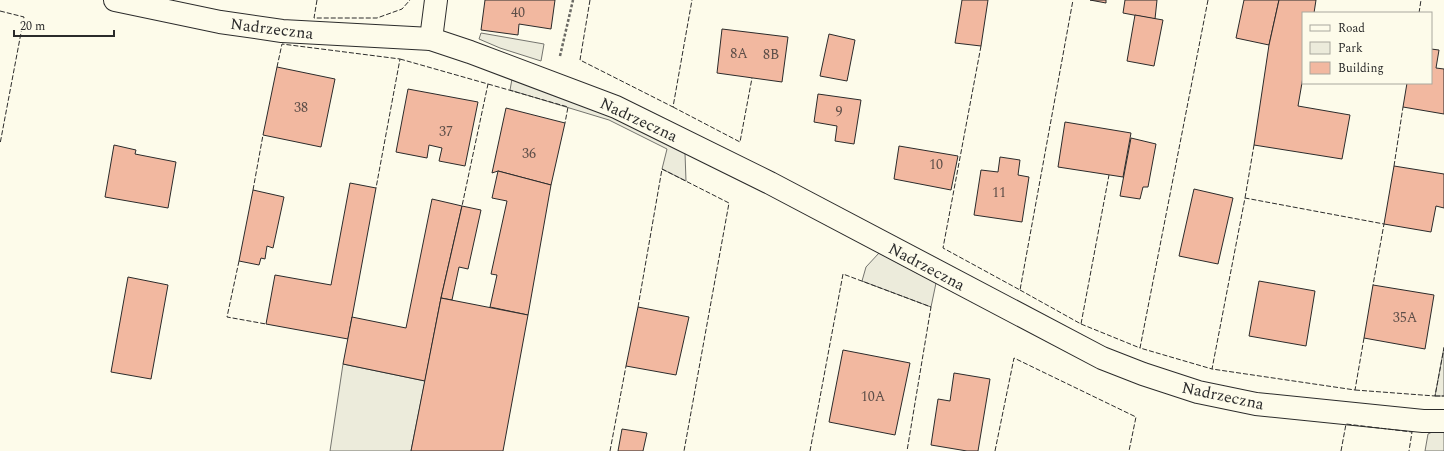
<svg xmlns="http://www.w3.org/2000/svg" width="1444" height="451" viewBox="0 0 1444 451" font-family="Spectral,serif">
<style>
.green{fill:#ecebdb;stroke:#74746e}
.building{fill:#f2b8a0;stroke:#2b2b2b}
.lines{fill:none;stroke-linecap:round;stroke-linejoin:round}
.minor-casing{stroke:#2b2b2b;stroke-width:24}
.path{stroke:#6a6964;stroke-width:2.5;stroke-dasharray:3 2;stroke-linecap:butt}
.minor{stroke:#fdfbea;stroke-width:22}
.fence{stroke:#2b2b2b;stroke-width:1;stroke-dasharray:5 2;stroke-linecap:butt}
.labels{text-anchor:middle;stroke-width:3;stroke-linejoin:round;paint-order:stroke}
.number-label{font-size:14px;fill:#5d4e48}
.street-label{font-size:16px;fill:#2b2b2b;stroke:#fdfbea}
</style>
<rect width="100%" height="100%" fill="#fdfbea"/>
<g class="green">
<path d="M 481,33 L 544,44 L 541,61 L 500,48 L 479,39 Z"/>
<path d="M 512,79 L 611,115 L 685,153 L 686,181 L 662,169 L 667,149 L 609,120 L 510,90 Z"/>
<path d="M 879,253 L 936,283 L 931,307 L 862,281 L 866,267 Z"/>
<path d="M 1444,347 L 1444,396 L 1435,396 Z"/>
<path d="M 343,364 L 425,381 L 411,451 L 330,451 Z"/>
<path d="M 1434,431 L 1444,431 L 1444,451 L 1425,451 L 1428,434 Z"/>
</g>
<g class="building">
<path d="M 485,0 L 555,0 L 551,29 L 519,24 L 518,35 L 481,30 Z"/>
<path d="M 962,0 L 988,0 L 981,46 L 955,43 Z"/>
<path d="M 1090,0 L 1106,0 L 1106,3 Z"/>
<path d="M 1125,0 L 1157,0 L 1155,19 L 1123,13 Z"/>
<path d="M 1244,0 L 1279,0 L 1269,45 L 1236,38 Z"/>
<path d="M 1279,0 L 1316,0 L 1314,13 L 1303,13 L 1303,77 L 1298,106 L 1350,115 L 1342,159 L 1254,145 L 1269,45 Z"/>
<path d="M 1135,15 L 1163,20 L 1154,66 L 1127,61 Z"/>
<path d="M 722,29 L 788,37 L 782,82 L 717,73 Z"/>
<path d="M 829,34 L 855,40 L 847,81 L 820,76 Z"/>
<path d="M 1431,49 L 1439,50 L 1436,68 L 1444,69 L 1444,114 L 1403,107 L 1407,83 L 1431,83 Z"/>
<path d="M 277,67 L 335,79 L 321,147 L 263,135 Z"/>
<path d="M 408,89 L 478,102 L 465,166 L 439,161 L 442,148 L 429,145 L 427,158 L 396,152 Z"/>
<path d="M 818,94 L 861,100 L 854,144 L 835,141 L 837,126 L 814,122 Z"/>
<path d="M 506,108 L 565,123 L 551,185 L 498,171 L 492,173 Z"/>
<path d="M 1065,122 L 1131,133 L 1123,177 L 1058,167 Z"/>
<path d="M 1131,138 L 1156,144 L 1148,187 L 1143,187 L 1140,199 L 1120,196 Z"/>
<path d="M 114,145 L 136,150 L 135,154 L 176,162 L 168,208 L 105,197 Z"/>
<path d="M 899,146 L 958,156 L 951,190 L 894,179 Z"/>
<path d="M 1000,157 L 1020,160 L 1018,175 L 1029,177 L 1022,222 L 974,215 L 981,170 L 998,172 Z"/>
<path d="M 1394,166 L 1444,174 L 1444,208 L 1436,206 L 1431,232 L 1384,224 Z"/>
<path d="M 498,171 L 551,185 L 528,315 L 490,307 L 497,275 L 491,274 L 507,201 L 492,198 Z"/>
<path d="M 350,183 L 376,188 L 348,339 L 266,324 L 275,275 L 331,285 Z"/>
<path d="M 1194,189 L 1233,198 L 1218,264 L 1179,256 Z"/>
<path d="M 253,190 L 284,197 L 273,248 L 267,246 L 265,259 L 261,258 L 259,265 L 239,261 Z"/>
<path d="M 432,199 L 462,206 L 441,298 L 425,381 L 343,364 L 352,317 L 406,328 Z"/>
<path d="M 462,206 L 481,210 L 468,269 L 459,267 L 452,300 L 441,298 Z"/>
<path d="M 128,277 L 168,285 L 151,379 L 111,372 Z"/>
<path d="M 1259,281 L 1315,291 L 1306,346 L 1249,336 Z"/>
<path d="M 1373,285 L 1434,295 L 1425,349 L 1364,338 Z"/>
<path d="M 441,298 L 528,315 L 503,451 L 411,451 Z"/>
<path d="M 638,307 L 689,317 L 676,375 L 626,366 Z"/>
<path d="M 843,350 L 910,363 L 895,435 L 829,422 Z"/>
<path d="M 954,373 L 990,379 L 978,451 L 967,451 L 931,445 L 938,399 L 950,401 Z"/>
<path d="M 622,429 L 647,433 L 643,451 L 618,451 Z"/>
</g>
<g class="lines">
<defs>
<g id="minor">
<path d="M 115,0 L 220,22 L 282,31 L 431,39 L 470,52 L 616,107 L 770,183 L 1102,358 L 1143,374 L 1198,392 L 1256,404 L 1423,421 L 1444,421"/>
<path d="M 431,39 L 436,0"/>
</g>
</defs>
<use href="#minor" class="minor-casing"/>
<path class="path" d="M 560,56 L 573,0"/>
<use href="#minor" class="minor"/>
<g class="fence">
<path d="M 317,0 L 314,18 L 377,18 L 402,9 L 410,0"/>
<path d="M 590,0 L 580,60 L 673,107 L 692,0"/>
<path d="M 1208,0 L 1140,348 L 1212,369"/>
<path d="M 0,11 L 24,17 L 0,144"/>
<path d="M 1419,13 L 1421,0"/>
<path d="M 981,46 L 943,248 L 1020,290 L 1073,0"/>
<path d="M 400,59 L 488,84 L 462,206"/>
<path d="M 277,67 L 282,44 L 400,59 L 376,188"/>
<path d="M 488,84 L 568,107 L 565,123"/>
<path d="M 673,107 L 740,142 L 752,78"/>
<path d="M 1394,166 L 1403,107"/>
<path d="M 253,190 L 263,135"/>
<path d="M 1245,198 L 1254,145"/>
<path d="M 239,261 L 227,317 L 266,324"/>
<path d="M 1020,290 L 1081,324 L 1109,175"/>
<path d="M 638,307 L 662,169 L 729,203 L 684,451"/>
<path d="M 1081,324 L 1140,348"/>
<path d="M 1364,338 L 1355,390 L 1212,369 L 1245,198 L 1384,224 L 1373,285"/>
<path d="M 1355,390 L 1435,396 L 1444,348"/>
<path d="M 1435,396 L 1444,396"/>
<path d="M 610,451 L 626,366"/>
<path d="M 810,451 L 843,274 L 931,307 L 907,451"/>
<path d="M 995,451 L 1014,358 L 1136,417 L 1129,451"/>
<path d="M 1341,451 L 1346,424 L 1412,432 L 1409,451"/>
</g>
</g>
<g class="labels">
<g class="number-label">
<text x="518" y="17">40</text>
<text x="739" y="58">8A</text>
<text x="771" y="59">8B</text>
<text x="301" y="112">38</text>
<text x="839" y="116">9</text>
<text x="446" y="136">37</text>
<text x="529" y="158">36</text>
<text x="936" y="169">10</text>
<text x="999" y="197">11</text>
<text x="1405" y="322">35A</text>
<text x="873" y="401">10A</text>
</g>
<g class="street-label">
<text transform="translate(272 28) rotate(7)" y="6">Nadrzeczna</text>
<text transform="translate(639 119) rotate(25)" y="6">Nadrzeczna</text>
<text transform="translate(927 266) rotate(28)" y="6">Nadrzeczna</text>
<text transform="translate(1223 395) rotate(12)" y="6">Nadrzeczna</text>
</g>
</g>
<rect x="1302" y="12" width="130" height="72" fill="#fdfbea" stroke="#a9a89e"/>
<rect x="1310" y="25" width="20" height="6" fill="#fdfbea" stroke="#a9a89e"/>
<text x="1338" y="32" font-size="12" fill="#2b2b2b">Road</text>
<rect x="1310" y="42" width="20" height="12" fill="#ecebdb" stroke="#a9a89e"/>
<text x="1338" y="52" font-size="12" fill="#2b2b2b">Park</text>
<rect x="1310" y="62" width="20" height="12" fill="#f2b8a0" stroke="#a9a89e"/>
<text x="1338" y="72" font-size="12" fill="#2b2b2b">Building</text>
<path d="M14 30v6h100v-6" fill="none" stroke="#2b2b2b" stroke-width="2"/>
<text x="20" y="30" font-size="12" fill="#2b2b2b" stroke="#fdfbea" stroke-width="3" paint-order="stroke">20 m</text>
</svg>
